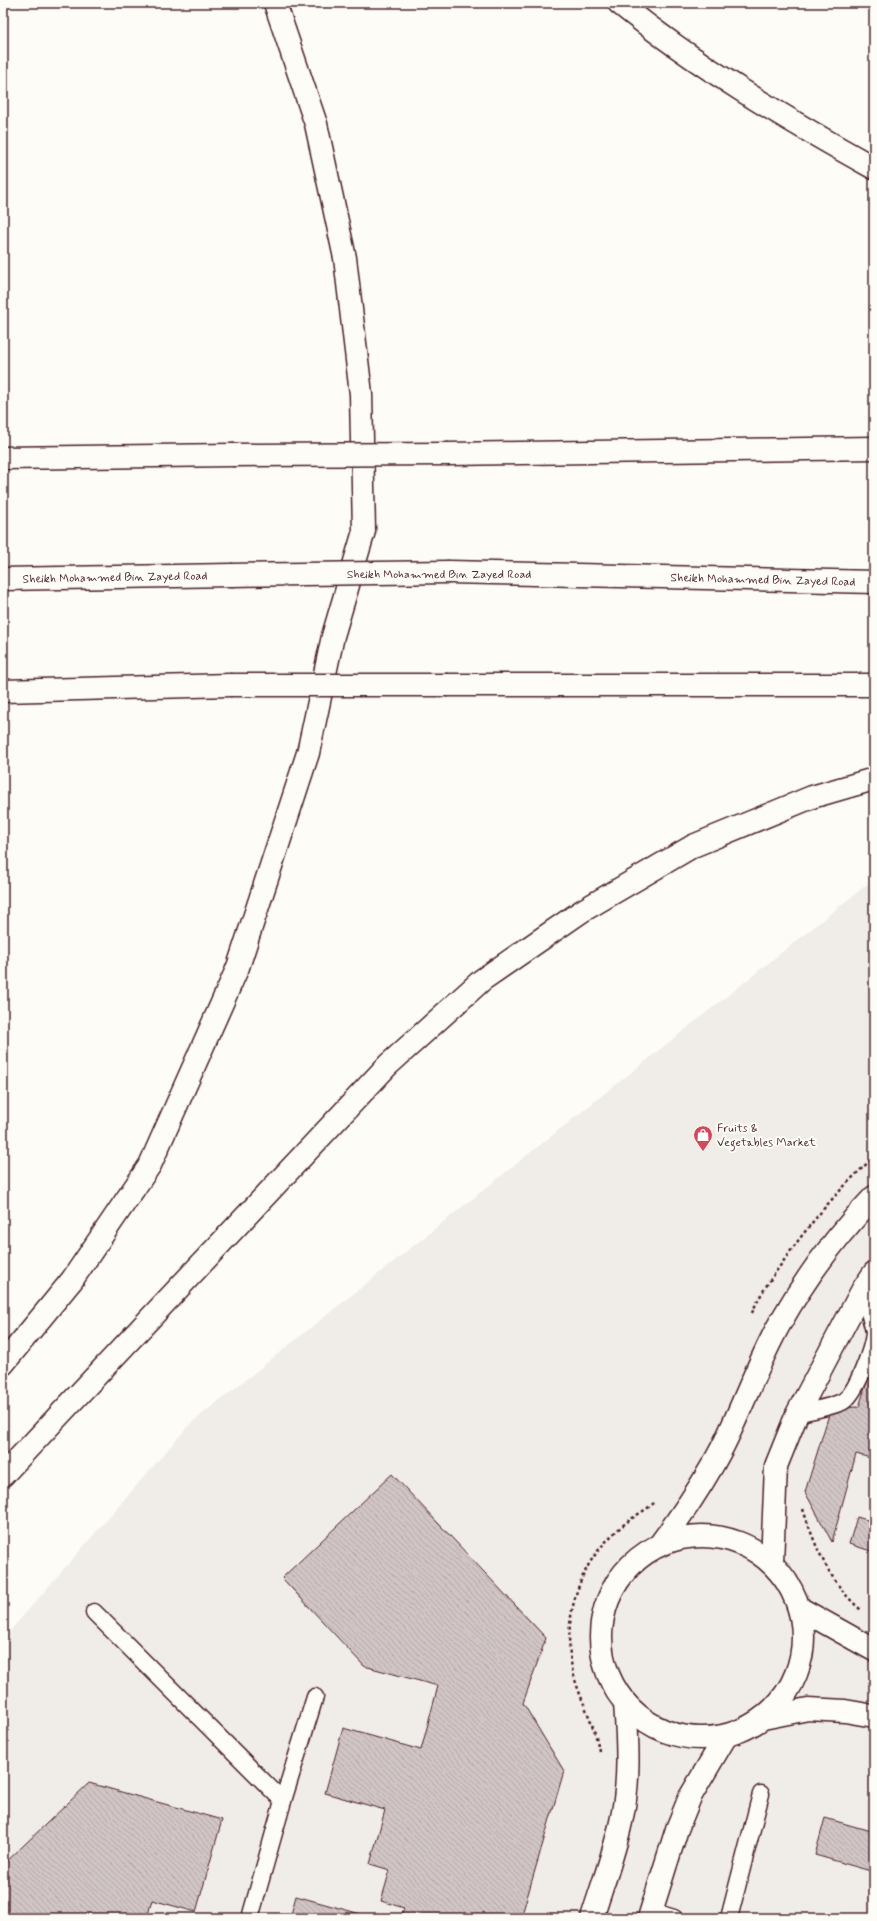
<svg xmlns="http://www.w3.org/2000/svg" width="877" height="1921" viewBox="0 0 877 1921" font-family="Mynerve,sans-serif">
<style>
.built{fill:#f0ece8}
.building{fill:url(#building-back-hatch);stroke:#4a1f2b}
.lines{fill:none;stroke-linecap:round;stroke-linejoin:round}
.lane-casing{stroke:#4a1f2b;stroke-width:19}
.street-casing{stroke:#4a1f2b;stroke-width:25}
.highway-casing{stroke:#4a1f2b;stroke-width:25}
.path{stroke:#4a1f2b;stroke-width:2.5;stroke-dasharray:3 3;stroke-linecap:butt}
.lane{stroke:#fdfcf7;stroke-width:16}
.street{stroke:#fdfcf7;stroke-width:22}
.highway{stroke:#fdfcf7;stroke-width:22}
.highway-bridge-casing{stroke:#4a1f2b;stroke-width:25;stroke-linecap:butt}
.highway-bridge{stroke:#fdfcf7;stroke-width:22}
.labels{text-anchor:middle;stroke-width:4;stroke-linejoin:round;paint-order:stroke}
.street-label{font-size:12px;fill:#4a1f2b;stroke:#fdfcf7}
.poi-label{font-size:12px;fill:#4a1f2b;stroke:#fdfcf7;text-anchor:start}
</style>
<defs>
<pattern id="building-back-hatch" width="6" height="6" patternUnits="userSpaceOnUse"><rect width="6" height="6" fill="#d0c5c4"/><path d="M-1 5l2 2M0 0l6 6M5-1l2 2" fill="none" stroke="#b4a9a9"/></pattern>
</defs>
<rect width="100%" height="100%" fill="#fdfcf7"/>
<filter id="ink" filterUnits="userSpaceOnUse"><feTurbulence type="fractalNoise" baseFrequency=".025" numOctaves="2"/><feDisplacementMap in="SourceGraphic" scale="8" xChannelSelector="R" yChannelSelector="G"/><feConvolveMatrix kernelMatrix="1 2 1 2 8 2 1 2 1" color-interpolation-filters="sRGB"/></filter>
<g filter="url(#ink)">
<path class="built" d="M 874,879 L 874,1918 L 3,1918 L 3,1639 L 190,1424 Z"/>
<g class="building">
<path d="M 874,1359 L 874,1459 L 856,1454 L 832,1542 L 805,1492 L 831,1408 L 859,1407 Z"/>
<path d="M 392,1474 L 546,1638 L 523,1703 L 564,1771 L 521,1918 L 401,1918 L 404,1908 L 381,1901 L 390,1870 L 370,1864 L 385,1810 L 325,1793 L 343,1728 L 421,1750 L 438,1686 L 364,1666 L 282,1578 Z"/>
<path d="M 857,1517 L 874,1522 L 874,1552 L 849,1544 Z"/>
<path d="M 89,1783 L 222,1820 L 196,1912 L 152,1900 L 147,1918 L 3,1918 L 3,1865 Z"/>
<path d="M 825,1818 L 874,1832 L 874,1872 L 815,1855 Z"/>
<path d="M 296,1896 L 375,1918 L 290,1918 Z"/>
</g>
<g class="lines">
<defs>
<g id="lane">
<path d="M 863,1289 L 874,1331"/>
<path d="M 797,1414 C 811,1410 828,1408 842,1402 C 856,1395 873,1348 874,1333"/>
<path d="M 94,1612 L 283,1801"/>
<path d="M 651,1911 L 674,1918"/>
<path d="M 250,1918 L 283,1801 L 315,1697"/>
<path d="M 729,1918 L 761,1794"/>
</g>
<g id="street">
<circle cx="702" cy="1637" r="101"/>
<path d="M 661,1543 C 684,1512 705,1481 723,1446 C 743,1406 758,1362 780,1323 C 806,1277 837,1235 874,1197"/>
<path d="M 772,1563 L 776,1466 L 797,1414 L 863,1289 L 874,1273"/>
<path d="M 799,1608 L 874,1650"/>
<path d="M 763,1718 L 808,1709 L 845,1711 L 874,1716"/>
<path d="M 592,1918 C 602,1886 614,1854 621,1822 C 630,1783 628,1743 625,1703"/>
<path d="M 649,1918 L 677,1829 L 690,1797 L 726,1736"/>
</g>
<g id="highway">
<path d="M 619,3 C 698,67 786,119 874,168"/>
<path d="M 449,454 L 874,448"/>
<path d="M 3,458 L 232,455"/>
<path id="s1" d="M 449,572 L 874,582"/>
<path id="s2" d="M 3,579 L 231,575"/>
<path d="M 448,685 L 874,685"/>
<path d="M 3,691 L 230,685"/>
<path d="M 3,1364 L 72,1280 L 150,1165 L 238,967 L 308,753 L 333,636 L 364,531 L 361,394 L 345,258 L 316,124 L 275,3"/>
<path d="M 3,1475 L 388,1065 L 482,980 L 582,911 L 693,846 L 812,797 L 874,779"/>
</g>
</defs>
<use href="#lane" class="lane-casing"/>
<use href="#street" class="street-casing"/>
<use href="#highway" class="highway-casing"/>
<g class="path">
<path d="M 752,1313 C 759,1296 770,1280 780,1266 C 808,1225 838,1190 874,1157"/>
<path d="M 803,1509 C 815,1547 830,1583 861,1610"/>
<path d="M 599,1751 C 595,1724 581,1702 574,1676 C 562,1634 573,1579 602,1546 C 609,1538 618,1529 626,1523 C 635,1515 647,1510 656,1501"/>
</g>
<use href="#lane" class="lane"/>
<use href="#street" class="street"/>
<use href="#highway" class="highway"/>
<defs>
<g id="highway-bridge">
<path d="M 232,455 L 449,454"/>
<path d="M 231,575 L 449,572"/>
<path d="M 230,685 L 448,685"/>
</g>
</defs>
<use href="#highway-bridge" class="highway-bridge-casing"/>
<use href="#highway-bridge" class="highway-bridge"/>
</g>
</g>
<defs>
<symbol id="shop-pin" viewBox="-11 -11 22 30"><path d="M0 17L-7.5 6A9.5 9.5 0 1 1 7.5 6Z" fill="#d1495b" stroke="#fdfcf7"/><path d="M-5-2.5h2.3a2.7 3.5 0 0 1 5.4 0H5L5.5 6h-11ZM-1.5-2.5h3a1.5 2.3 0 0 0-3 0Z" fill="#fff"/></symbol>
</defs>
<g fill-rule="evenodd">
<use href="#shop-pin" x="692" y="1124" width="22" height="30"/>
</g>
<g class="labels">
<g class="street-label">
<text x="439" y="578">Sheikh Mohammed Bin Zayed Road</text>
<text dy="4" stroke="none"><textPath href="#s2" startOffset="112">Sheikh Mohammed Bin Zayed Road</textPath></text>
<text dy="4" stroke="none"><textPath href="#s1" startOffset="314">Sheikh Mohammed Bin Zayed Road</textPath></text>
</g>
<g class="poi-label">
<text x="717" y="1132">Fruits &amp;<tspan x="717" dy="14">Vegetables Market</tspan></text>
</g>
</g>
<rect width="877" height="1921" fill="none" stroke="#fdfcf7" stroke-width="16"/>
<rect x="8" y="8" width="861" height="1905" fill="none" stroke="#4a1f2b" stroke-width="1.5" filter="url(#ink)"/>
</svg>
